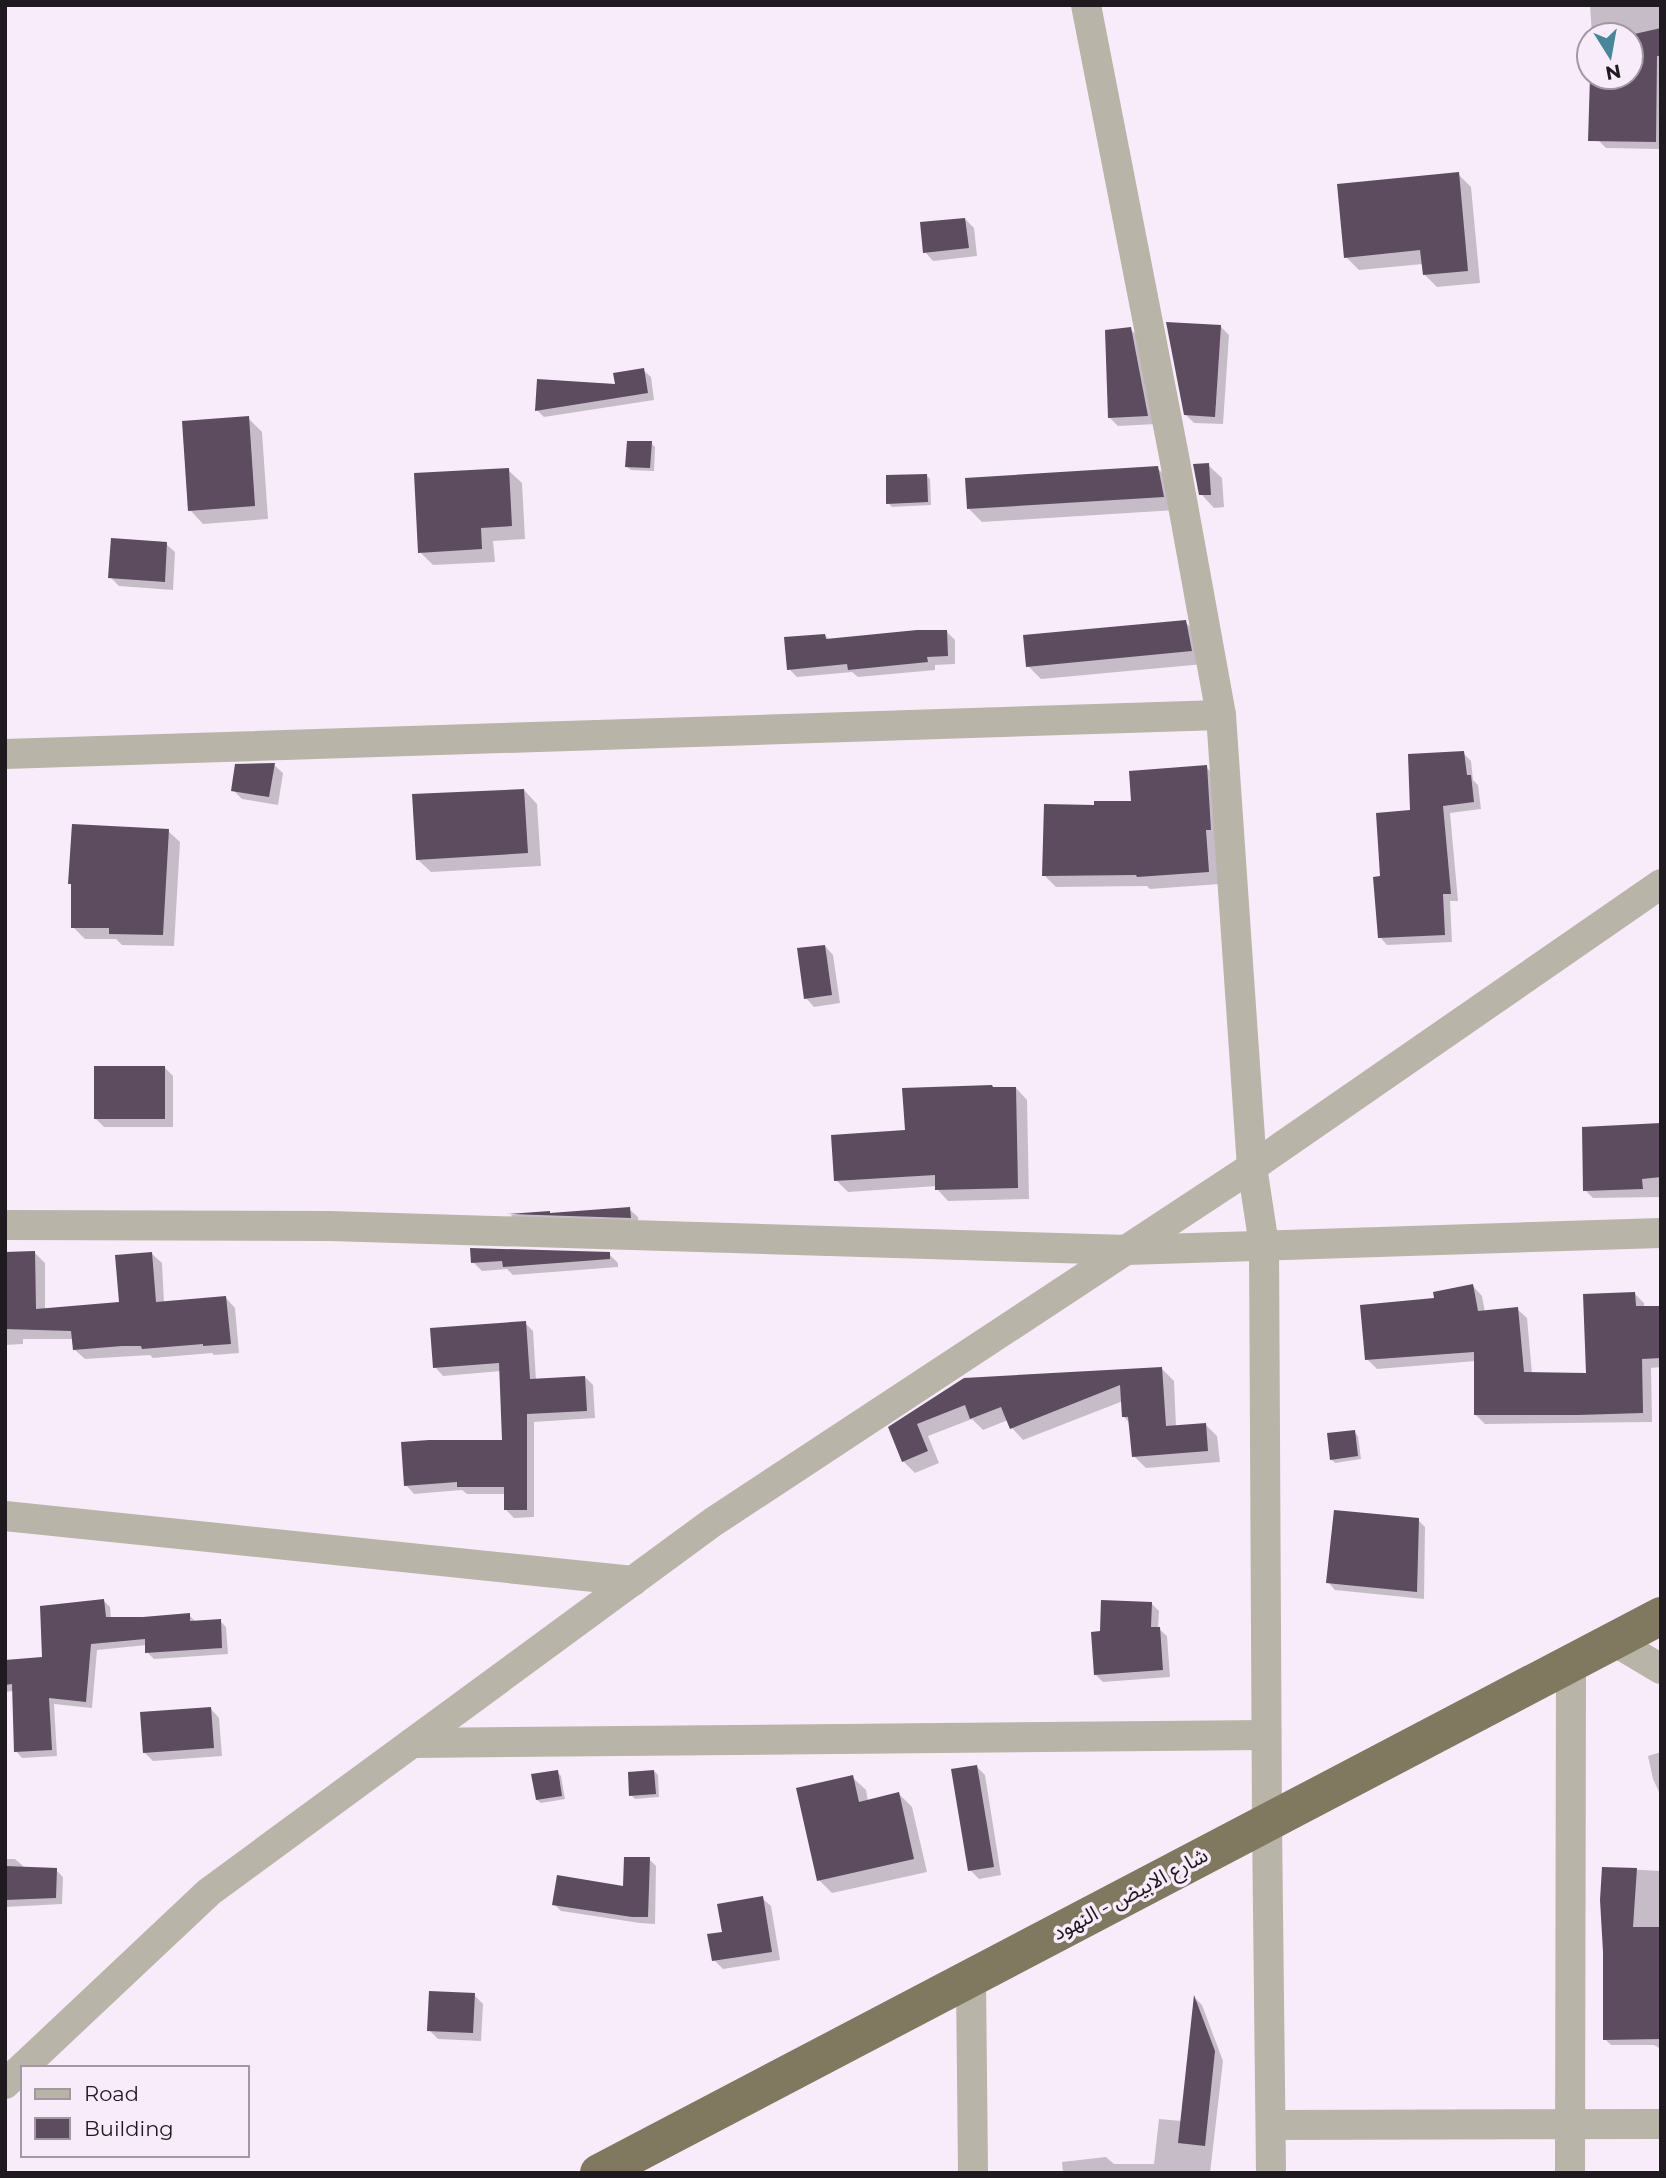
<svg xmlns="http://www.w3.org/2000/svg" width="1666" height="2178" viewBox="0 0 1666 2178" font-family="Montserrat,'Noto Sans Arabic',sans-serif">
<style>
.shadow{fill:#0003}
.building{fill:#5d4b60}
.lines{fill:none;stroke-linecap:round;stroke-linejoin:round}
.minor{stroke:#b8b4a7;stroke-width:30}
.trunk{stroke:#80785f;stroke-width:38}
.labels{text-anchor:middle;stroke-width:7;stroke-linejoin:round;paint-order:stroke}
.street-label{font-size:21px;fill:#1e1a1f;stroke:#f8ecfa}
</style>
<rect width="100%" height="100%" fill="#f8ecfa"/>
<g class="shadow">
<path d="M 1590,5 L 1661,5 L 1661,149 L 1606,148 L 1598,140 L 1594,77 L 1631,77 L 1631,35 L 1592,35 Z"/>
<path d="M 1458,174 L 1471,187 L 1480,283 L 1437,287 L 1424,274 L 1423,264 L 1359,270 L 1346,257 Z"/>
<path d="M 965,219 L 974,228 L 977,256 L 933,261 L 925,252 Z"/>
<path d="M 1220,326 L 1229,335 L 1223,424 L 1194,423 L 1185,414 Z"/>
<path d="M 1130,329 L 1139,337 L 1156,424 L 1118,426 L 1109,417 Z"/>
<path d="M 643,370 L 651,377 L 654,400 L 544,417 L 537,410 L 617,386 Z"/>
<path d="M 248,418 L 262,432 L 268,519 L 203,524 L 190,510 Z"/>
<path d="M 651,443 L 655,447 L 654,471 L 631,470 L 627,467 Z"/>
<path d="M 1208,465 L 1222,478 L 1224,507 L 1214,508 L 1201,494 Z"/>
<path d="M 1157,468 L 1171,481 L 1176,510 L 982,522 L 969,509 Z"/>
<path d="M 508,470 L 522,483 L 525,539 L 493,541 L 495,562 L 433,565 L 420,552 Z"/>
<path d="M 926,475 L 930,479 L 931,505 L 892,507 L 888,503 Z"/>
<path d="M 166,544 L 175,552 L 173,590 L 119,586 L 110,577 Z"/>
<path d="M 1185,622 L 1199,635 L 1204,664 L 1041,679 L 1028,666 Z"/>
<path d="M 946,631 L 955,640 L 955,664 L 935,665 L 935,670 L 858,677 L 852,672 L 797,677 L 789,669 L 825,635 L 830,641 Z"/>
<path d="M 1463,753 L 1471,761 L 1473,780 L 1478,785 L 1481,809 L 1450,813 L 1458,901 L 1450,901 L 1452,942 L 1387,945 L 1380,937 L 1382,878 L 1412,812 Z"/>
<path d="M 274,765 L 283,773 L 278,805 L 242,799 L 233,790 Z"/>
<path d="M 1206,767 L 1218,779 L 1220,884 L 1150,889 L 1147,886 L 1056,887 L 1044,875 L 1096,807 L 1133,802 Z"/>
<path d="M 524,790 L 537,804 L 541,866 L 431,872 L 417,859 Z"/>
<path d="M 168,831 L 180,842 L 174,946 L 122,945 L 116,939 L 85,939 L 73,927 L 72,886 L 70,883 Z"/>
<path d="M 825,946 L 833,955 L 840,1003 L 814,1007 L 806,998 Z"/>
<path d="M 164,1067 L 173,1076 L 173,1127 L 104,1127 L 95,1118 Z"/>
<path d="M 1016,1088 L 1027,1100 L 1029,1199 L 948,1201 L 937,1189 L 937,1186 L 848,1192 L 836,1180 L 907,1132 Z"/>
<path d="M 1661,1124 L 1661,1197 L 1593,1198 L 1585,1190 Z"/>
<path d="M 629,1209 L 638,1217 L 639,1226 L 517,1222 L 511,1215 L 550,1213 L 552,1215 Z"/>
<path d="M 35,1253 L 45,1263 L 45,1310 L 120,1304 L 152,1254 L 162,1263 L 164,1303 L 226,1298 L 235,1308 L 239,1353 L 214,1355 L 212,1353 L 153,1358 L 150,1355 L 85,1359 L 75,1350 L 74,1339 L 23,1339 L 23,1344 L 5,1345 L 5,1254 Z"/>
<path d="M 609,1254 L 618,1263 L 618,1267 L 513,1275 L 507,1269 L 482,1271 L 473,1262 Z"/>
<path d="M 1473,1286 L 1482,1296 L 1485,1312 L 1517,1309 L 1527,1318 L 1532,1374 L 1588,1375 L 1634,1293 L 1644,1303 L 1644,1308 L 1659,1307 L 1661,1310 L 1661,1367 L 1651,1368 L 1652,1422 L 1485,1424 L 1475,1414 L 1476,1361 L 1377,1369 L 1367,1359 L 1436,1299 Z"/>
<path d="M 525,1323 L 533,1331 L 536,1380 L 585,1377 L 593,1385 L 595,1418 L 534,1422 L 534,1517 L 514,1518 L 506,1510 L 506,1494 L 467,1494 L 462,1490 L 414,1494 L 406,1485 L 504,1441 L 501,1371 L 443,1376 L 435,1367 Z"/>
<path d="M 1162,1369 L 1174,1381 L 1176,1427 L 1205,1424 L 1217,1436 L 1220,1462 L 1146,1468 L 1134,1456 L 1131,1424 L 1124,1417 L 1123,1401 L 1023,1440 L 1012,1428 L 1008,1420 L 983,1430 L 972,1419 L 928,1436 L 939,1463 L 915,1473 L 903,1461 L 891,1428 L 964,1380 Z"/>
<path d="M 1354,1432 L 1358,1436 L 1361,1459 L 1335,1463 L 1331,1459 Z"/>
<path d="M 1418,1520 L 1425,1527 L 1424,1599 L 1335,1590 L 1328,1582 Z"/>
<path d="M 103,1600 L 110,1607 L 111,1619 L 189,1615 L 196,1622 L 220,1621 L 226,1627 L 228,1654 L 154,1659 L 147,1652 L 147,1645 L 97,1650 L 92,1708 L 54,1704 L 57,1756 L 22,1758 L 16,1751 L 14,1691 L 5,1692 L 5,1661 L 44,1658 Z"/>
<path d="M 1151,1603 L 1159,1611 L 1158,1628 L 1167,1636 L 1170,1677 L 1103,1682 L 1096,1675 L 1102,1633 Z"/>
<path d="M 211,1709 L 219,1718 L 222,1756 L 153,1761 L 144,1752 Z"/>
<path d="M 1661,1752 L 1661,1796 L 1653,1779 L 1648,1756 Z"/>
<path d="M 977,1767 L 985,1775 L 1001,1875 L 979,1879 L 970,1870 Z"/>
<path d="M 654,1771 L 658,1775 L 659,1797 L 635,1799 L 631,1795 Z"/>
<path d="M 557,1772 L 561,1776 L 565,1799 L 541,1803 L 537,1800 Z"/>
<path d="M 852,1777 L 866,1790 L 868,1801 L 899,1794 L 912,1807 L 927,1872 L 832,1893 L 819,1880 Z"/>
<path d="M 5,1859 L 15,1859 L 23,1866 L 23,1869 L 56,1870 L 63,1877 L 62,1904 L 5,1907 Z"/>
<path d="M 649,1859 L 656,1866 L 655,1924 L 640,1923 L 561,1911 L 554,1904 L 625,1888 Z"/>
<path d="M 1604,1868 L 1661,1871 L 1661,2049 L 1654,2045 L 1611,2045 L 1605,2039 Z"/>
<path d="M 762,1898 L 771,1906 L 780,1960 L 723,1969 L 714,1960 Z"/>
<path d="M 474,1995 L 483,2004 L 481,2041 L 438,2039 L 429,2030 Z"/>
<path d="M 1196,1999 L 1202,2005 L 1223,2061 L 1210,2173 L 1063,2173 L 1062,2162 L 1106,2157 L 1114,2164 L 1154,2164 L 1159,2119 L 1182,2121 Z"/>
</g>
<g class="building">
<path d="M 1661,28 L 1661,56 L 1657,56 L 1656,142 L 1588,141 L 1590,77 L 1631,77 L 1630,35 Z"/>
<path d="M 1459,172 L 1468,271 L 1423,275 L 1420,250 L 1344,258 L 1337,184 Z"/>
<path d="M 965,218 L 969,248 L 923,253 L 920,222 Z"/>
<path d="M 1166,322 L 1221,325 L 1215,417 L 1184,415 Z"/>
<path d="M 1131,327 L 1148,416 L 1108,418 L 1105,330 Z"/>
<path d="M 644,368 L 648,393 L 535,411 L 537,379 L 615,384 L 613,373 Z"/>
<path d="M 249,416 L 255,506 L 188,511 L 182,421 Z"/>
<path d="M 627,441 L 652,441 L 650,468 L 625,467 Z"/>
<path d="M 1209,463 L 1211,495 L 1199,495 L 1193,464 Z"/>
<path d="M 1158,466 L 1164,497 L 967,509 L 965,478 Z"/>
<path d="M 509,468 L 512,526 L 481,528 L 482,549 L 418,553 L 414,473 Z"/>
<path d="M 927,474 L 928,502 L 886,504 L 886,475 Z"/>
<path d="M 111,538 L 167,542 L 165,582 L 108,578 Z"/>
<path d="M 1186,620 L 1192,651 L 1026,667 L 1023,635 Z"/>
<path d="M 917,630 L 947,630 L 948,656 L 927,657 L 928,662 L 848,670 L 847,664 L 787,670 L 784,637 L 825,634 L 826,639 Z"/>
<path d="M 1464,751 L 1467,775 L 1471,775 L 1474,802 L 1443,806 L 1451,894 L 1443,894 L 1445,935 L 1378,938 L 1373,877 L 1380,876 L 1376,813 L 1410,810 L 1408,754 Z"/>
<path d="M 275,763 L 269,797 L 231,791 L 235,764 Z"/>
<path d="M 1207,765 L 1211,830 L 1206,830 L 1209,872 L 1137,877 L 1136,875 L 1042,876 L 1044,804 L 1094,805 L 1094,801 L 1131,801 L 1129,771 Z"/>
<path d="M 524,789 L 528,853 L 416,860 L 412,794 Z"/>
<path d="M 72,824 L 169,829 L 163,935 L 109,934 L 109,928 L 71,928 L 71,884 L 68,884 Z"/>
<path d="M 825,945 L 832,995 L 804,999 L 797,948 Z"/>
<rect x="94" y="1066" width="71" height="53"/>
<path d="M 992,1085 L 993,1087 L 1016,1087 L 1018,1188 L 935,1190 L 935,1175 L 834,1181 L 831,1135 L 905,1130 L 902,1088 Z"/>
<path d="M 1661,1123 L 1661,1177 L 1642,1179 L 1643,1189 L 1583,1191 L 1582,1127 Z"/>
<path d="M 630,1207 L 631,1218 L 507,1214 L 550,1211 L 550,1213 Z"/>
<path d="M 470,1248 L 610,1252 L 610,1259 L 503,1267 L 502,1261 L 471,1263 Z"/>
<path d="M 35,1251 L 36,1309 L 119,1302 L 115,1255 L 152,1252 L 156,1302 L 226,1296 L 231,1344 L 203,1346 L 203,1344 L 142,1349 L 141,1346 L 122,1346 L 73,1350 L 71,1331 L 5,1329 L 5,1252 Z"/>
<path d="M 1473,1284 L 1478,1311 L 1518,1307 L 1524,1372 L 1586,1373 L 1583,1294 L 1635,1292 L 1636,1306 L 1659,1306 L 1661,1358 L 1642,1359 L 1643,1413 L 1578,1415 L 1474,1415 L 1474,1352 L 1365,1360 L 1360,1305 L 1434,1298 L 1433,1292 Z"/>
<path d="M 526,1321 L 530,1379 L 585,1376 L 587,1411 L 527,1414 L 527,1510 L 504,1510 L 504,1487 L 457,1487 L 457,1482 L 404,1486 L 401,1442 L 429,1440 L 502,1440 L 499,1363 L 433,1368 L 430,1328 Z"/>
<path d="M 1162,1367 L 1166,1426 L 1206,1423 L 1208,1451 L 1132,1457 L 1128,1417 L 1122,1417 L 1120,1385 L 1010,1429 L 1001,1407 L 970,1419 L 965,1405 L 917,1424 L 928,1451 L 902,1462 L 888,1427 L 964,1378 Z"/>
<path d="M 1355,1430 L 1358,1456 L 1330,1460 L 1327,1433 Z"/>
<path d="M 1334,1510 L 1419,1518 L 1417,1592 L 1326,1583 Z"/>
<path d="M 104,1599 L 106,1617 L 143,1617 L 190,1613 L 190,1621 L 221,1619 L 222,1648 L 145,1653 L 145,1639 L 91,1644 L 86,1702 L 49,1698 L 52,1750 L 14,1752 L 12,1684 L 5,1685 L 5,1660 L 42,1657 L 40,1606 Z"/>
<path d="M 1101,1600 L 1152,1602 L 1151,1627 L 1160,1627 L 1163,1670 L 1094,1675 L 1091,1632 L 1100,1631 Z"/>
<path d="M 211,1707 L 214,1748 L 143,1753 L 140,1712 Z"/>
<path d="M 977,1765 L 994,1867 L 968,1871 L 951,1769 Z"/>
<path d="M 558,1770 L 562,1796 L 536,1800 L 531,1774 Z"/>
<path d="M 654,1770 L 656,1794 L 629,1796 L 628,1772 Z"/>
<path d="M 853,1775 L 859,1802 L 899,1792 L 914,1859 L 817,1881 L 796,1788 Z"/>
<path d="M 624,1857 L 650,1857 L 648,1917 L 632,1917 L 552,1905 L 557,1875 L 623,1886 Z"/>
<path d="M 5,1866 L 57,1868 L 56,1898 L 5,1900 Z"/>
<path d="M 1602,1867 L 1637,1868 L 1633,1927 L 1661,1927 L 1661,2039 L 1603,2040 L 1603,1952 L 1600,1900 Z"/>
<path d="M 763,1896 L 772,1952 L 712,1961 L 707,1934 L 722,1932 L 717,1904 Z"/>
<path d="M 429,1991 L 475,1993 L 473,2033 L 427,2031 Z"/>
<path d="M 1194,1995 L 1215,2051 L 1205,2146 L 1178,2143 Z"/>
</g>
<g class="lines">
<g class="minor">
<path d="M 1086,5 L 1174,456 L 1221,715 L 1252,1167 L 1264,1245 L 1267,1823 L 1271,2173"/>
<path d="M 5,754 L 1221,715"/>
<path d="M 5,1225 L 330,1226 L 1127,1250 L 1661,1233"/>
<path d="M 5,1516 L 633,1581"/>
<path d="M 1614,1641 L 1661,1669"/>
<path d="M 412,1743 L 1266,1735"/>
<path d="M 971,1978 L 973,2173"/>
<path d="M 5,2084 L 209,1892 L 713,1522 L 1252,1167 L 1661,884"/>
<path d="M 1271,2125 L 1661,2124"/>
<path d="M 1570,2173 L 1571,1663"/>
</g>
<path class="trunk" d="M 599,2173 L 1661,1616"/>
</g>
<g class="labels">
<g class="street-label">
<text transform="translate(1130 1894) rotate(-28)" y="7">شارع الابيض - النهود</text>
</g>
</g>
<rect width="1666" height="2178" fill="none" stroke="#1e1a1f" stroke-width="14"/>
<rect x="21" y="2066" width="228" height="91" fill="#f8ecfa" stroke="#a198a2" stroke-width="2"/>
<rect x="35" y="2089" width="35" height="10" fill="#b8b4a7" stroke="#a198a2" stroke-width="2"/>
<text x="84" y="2101" font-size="21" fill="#1e1a1f">Road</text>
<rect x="35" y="2118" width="35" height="21" fill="#5d4b60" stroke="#a198a2" stroke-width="2"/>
<text x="84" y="2136" font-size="21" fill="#1e1a1f">Building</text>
<g transform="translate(1610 56) rotate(169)"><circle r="33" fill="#f8ecfa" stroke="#a198a2" stroke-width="2"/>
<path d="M0-5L12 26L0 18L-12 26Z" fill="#468899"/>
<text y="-10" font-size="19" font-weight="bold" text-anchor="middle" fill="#1e1a1f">N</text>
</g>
</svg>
